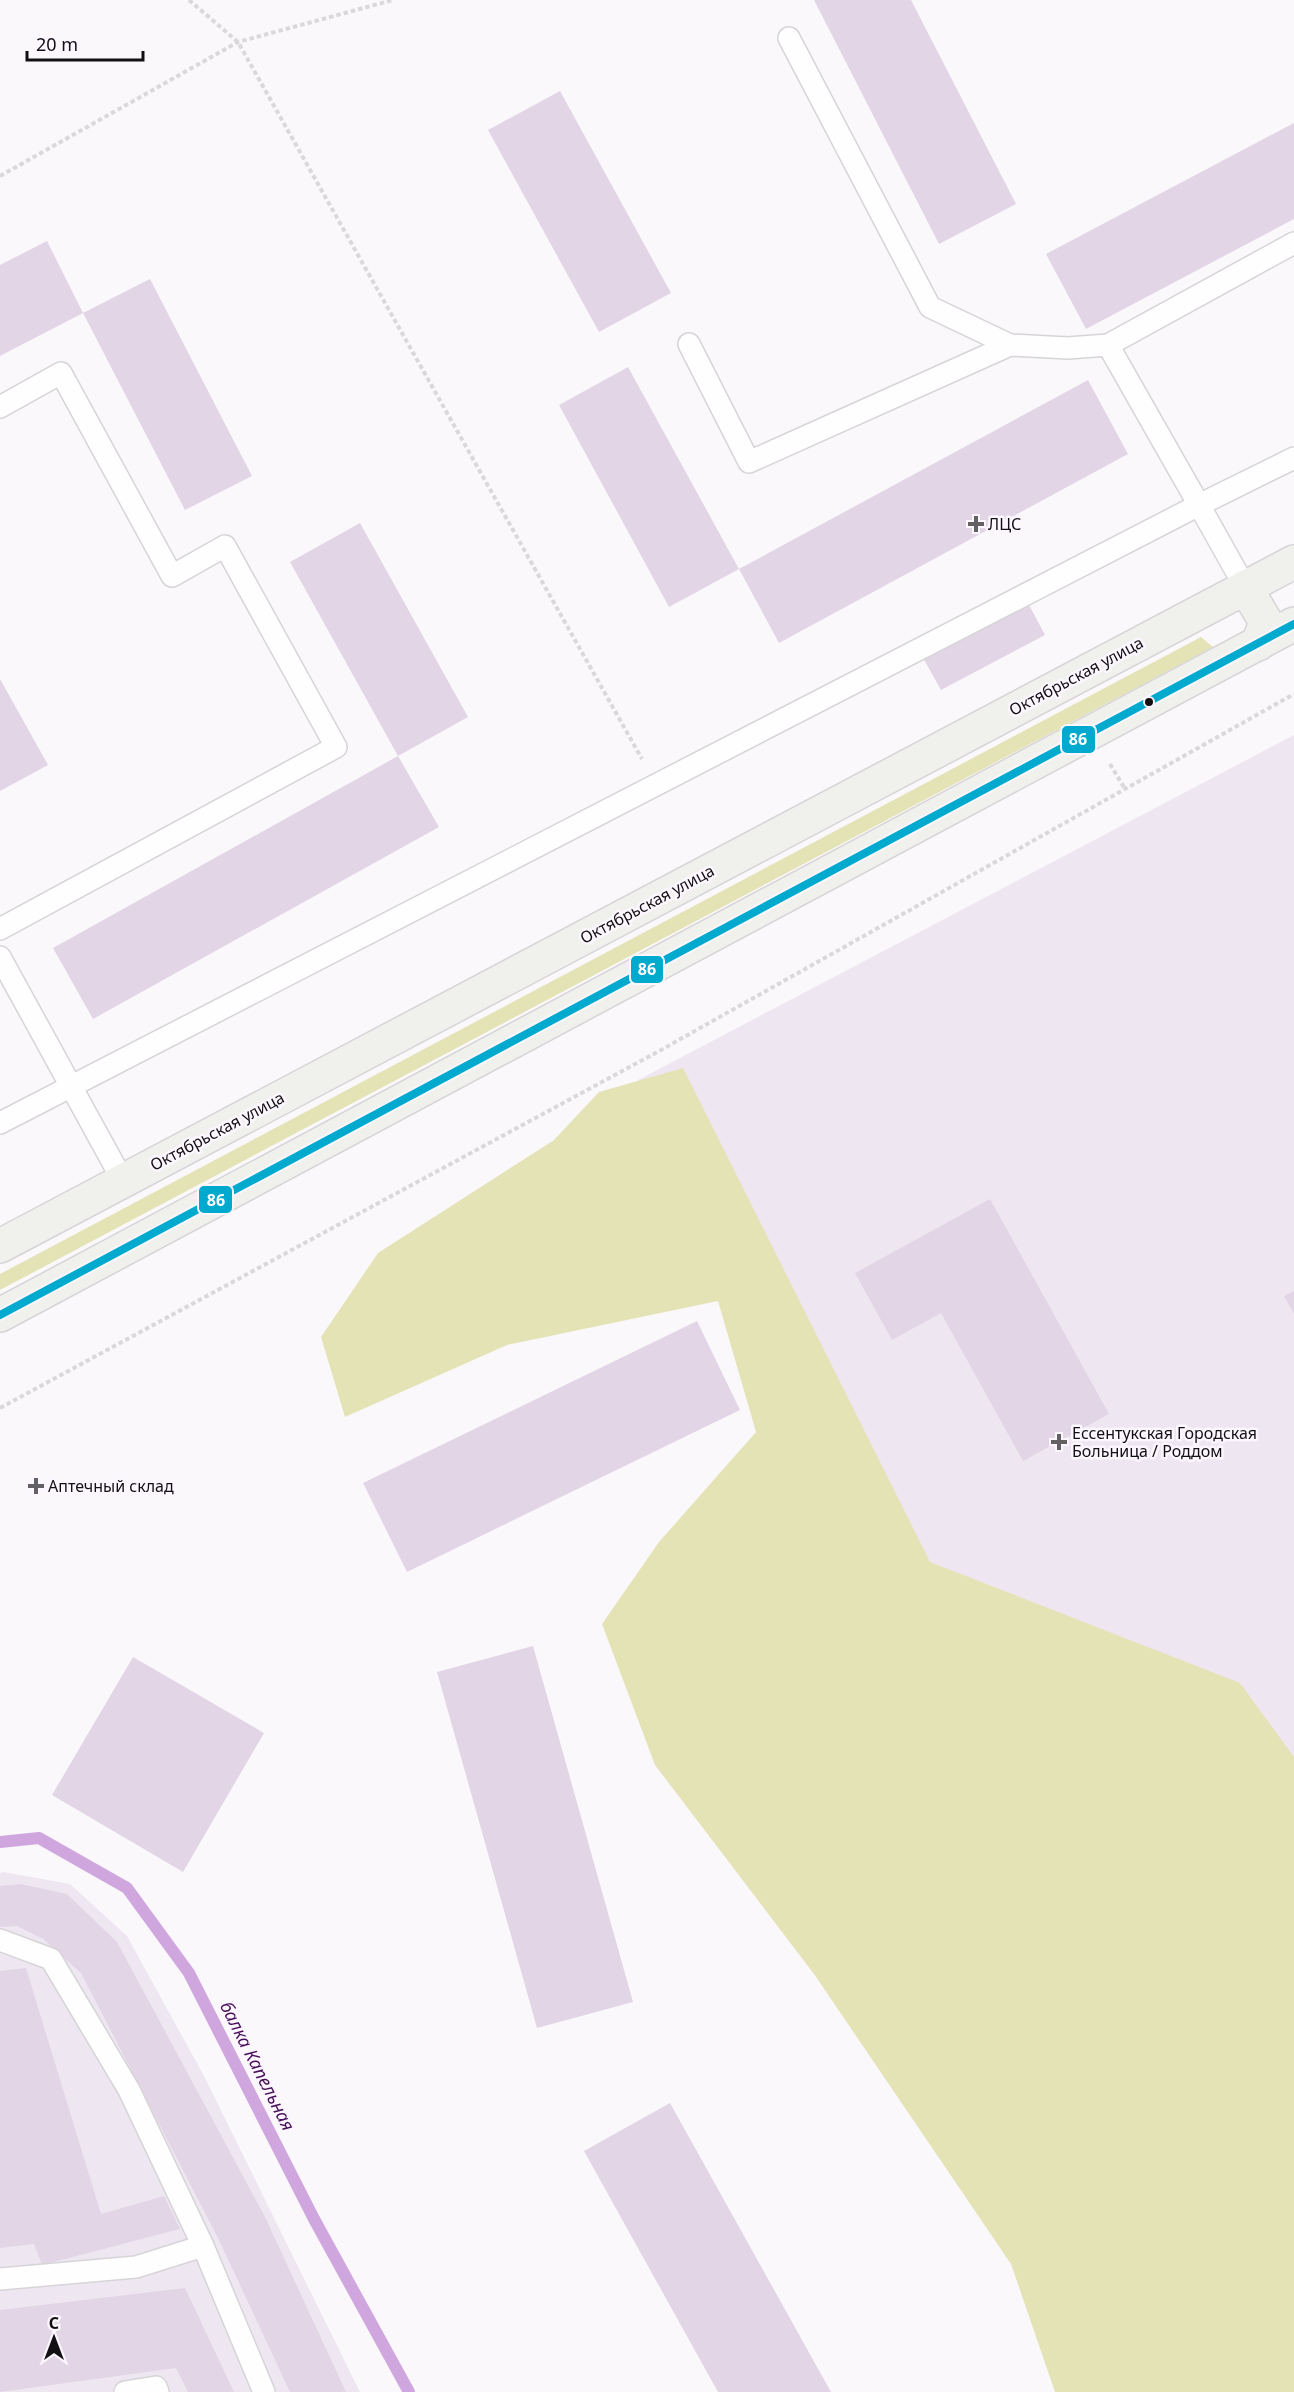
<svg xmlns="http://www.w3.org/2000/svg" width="1294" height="2392" viewBox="0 0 1294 2392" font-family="'Noto Sans',sans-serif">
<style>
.built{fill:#eee7f1}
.green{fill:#e3e3b5}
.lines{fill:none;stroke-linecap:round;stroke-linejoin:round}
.stream{stroke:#d0a6df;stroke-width:12}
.building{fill:#e2d5e6}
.service-casing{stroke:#d7d4d8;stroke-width:24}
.secondary-casing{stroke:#d7d4d8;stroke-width:36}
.path{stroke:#dad9da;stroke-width:4;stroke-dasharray:4.5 3;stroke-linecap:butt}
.service{stroke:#fefeff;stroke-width:21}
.secondary{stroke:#f0f0ec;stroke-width:33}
.bus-1-casing{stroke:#fcf6fe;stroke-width:12}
.bus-1{stroke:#00a9ce;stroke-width:8}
.poi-dot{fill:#646165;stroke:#fcf6fe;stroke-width:2}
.bus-dot{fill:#121013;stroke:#fcf6fe;stroke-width:2}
.labels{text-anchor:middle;stroke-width:5;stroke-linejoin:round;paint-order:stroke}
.poi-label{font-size:16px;fill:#121013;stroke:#fcf6fe;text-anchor:start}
.street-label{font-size:16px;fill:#121013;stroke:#fcf6fe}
.water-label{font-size:18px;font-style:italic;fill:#481059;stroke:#fcf6fe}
.line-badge{stroke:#fcf6fe;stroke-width:2}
.badge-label{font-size:16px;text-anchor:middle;font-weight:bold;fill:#fff}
</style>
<rect width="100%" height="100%" fill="#fbf8fc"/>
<g class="built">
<path d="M 1294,735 L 1294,1815 L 1011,1804 L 638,1080 Z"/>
<path d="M 4,1872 L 70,1884 L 127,1936 L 204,2076 L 360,2392 L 0,2392 L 0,1873 Z"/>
</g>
<g class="green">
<path d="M 1201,637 L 1213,647 L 0,1290 L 0,1274 Z"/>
<path d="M 683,1068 L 930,1562 L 1240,1683 L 1294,1757 L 1294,2392 L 1055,2392 L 1011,2264 L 814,1974 L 655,1765 L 602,1624 L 659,1542 L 756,1432 L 718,1301 L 507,1345 L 345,1417 L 321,1337 L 378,1253 L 554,1140 L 599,1092 Z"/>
</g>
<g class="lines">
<path class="stream" d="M 0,1842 L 39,1838 L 127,1888 L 189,1973 L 314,2219 L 409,2392"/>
</g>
<g class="building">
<path d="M 814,0 L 911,0 L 1016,204 L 939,244 Z"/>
<path d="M 560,91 L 671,293 L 599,332 L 488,130 Z"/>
<path d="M 1294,123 L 1294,219 L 1086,329 L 1046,254 Z"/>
<path d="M 47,241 L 83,313 L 150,279 L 252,476 L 185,510 L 83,313 L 0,356 L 0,265 Z"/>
<path d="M 628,367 L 739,569 L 1088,380 L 1128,454 L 779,643 L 739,569 L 669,607 L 559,405 Z"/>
<path d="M 360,523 L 468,717 L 398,756 L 439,827 L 93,1019 L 53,948 L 398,756 L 290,562 Z"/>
<path d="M 1028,603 L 1045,635 L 941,690 L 923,658 Z"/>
<path d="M 0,679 L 48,765 L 0,791 Z"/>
<path d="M 990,1199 L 1109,1414 L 1023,1461 L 941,1313 L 892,1340 L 855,1273 Z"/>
<path d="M 1294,1291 L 1294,1314 L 1284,1296 Z"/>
<path d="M 697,1321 L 740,1410 L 407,1572 L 363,1483 Z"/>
<path d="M 533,1646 L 633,2002 L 537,2028 L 437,1672 Z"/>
<path d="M 133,1657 L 264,1733 L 183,1872 L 52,1795 Z"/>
<path d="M 21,1884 L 67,1894 L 117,1942 L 265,2217 L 346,2392 L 290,2392 L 218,2238 L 81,1973 L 43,1939 L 17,1926 L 0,1927 L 0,1886 Z"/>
<path d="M 26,1968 L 101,2214 L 164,2196 L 180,2229 L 42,2265 L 34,2244 L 0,2248 L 0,1971 Z"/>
<path d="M 670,2103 L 831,2392 L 718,2392 L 584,2151 Z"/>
<path d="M 185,2288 L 234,2392 L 188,2392 L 176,2368 L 0,2392 L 0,2310 Z"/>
</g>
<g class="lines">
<defs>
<g id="service">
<path d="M 789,38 L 930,307 L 1010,345 L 1068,348 L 1108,345"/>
<path d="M 689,344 L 749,462 L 1010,345"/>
<path d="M 0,407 L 61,373 L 172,576 L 225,546 L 336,747 L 0,929"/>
<path d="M 1245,587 L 1199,505 L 1294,458"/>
<path d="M 0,957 L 123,1181"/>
<path d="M 0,1123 L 1199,505 L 1108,345 L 1294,243"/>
<path d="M 0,1940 L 51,1959 L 129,2090 L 203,2246 L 264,2392"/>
<path d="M 0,2279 L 136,2267 L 203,2246"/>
<path d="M 125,2392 L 156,2387 L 158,2392"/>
</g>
<g id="secondary">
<path d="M 1245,587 L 1266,622 L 1258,644"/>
<path d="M 0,1246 L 1294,562"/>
<path d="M 0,1315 L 1294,624"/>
</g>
</defs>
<use href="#service" class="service-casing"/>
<use href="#secondary" class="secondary-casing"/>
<g class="path">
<path d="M 189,0 L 238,42 L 642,759"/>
<path d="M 0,176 L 238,42 L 393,0"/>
<path d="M 1110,764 L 1125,789"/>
<path d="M 0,1408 L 661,1050 L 1294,694"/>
</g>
<use href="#service" class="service"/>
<use href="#secondary" class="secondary"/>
<defs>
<path id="bus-1" d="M 0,1315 L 1294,624"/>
</defs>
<use href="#bus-1" class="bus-1-casing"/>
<use href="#bus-1" class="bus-1"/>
</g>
<g class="poi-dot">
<path d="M973 515h6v6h6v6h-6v6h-6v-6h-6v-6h6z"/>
<path d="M1056 1433h6v6h6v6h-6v6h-6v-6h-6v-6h6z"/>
<path d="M33 1477h6v6h6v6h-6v6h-6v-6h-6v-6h6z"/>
</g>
<circle class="bus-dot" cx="1149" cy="702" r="5"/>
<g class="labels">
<g class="poi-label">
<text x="988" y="530">ЛЦС</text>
<text x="1072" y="1439">Ессентукская Городская<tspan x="1072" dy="18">Больница / Роддом</tspan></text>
<text x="48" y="1492">Аптечный склад</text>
</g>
<g class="street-label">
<text transform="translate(1076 676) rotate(-28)" y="6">Октябрьская улица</text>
<text transform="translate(647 904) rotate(-28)" y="6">Октябрьская улица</text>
<text transform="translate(217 1131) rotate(-28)" y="6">Октябрьская улица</text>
</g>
<g class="water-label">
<text transform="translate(257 2066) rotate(63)" y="6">балка Капельная</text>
</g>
</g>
<g class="line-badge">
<rect x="1061" y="725" width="35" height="29" rx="6" fill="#00a9ce"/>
<rect x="630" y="955" width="34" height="29" rx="6" fill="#00a9ce"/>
<rect x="198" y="1185" width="35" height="29" rx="6" fill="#00a9ce"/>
</g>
<g class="badge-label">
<text x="1078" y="745">86</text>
<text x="647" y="975">86</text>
<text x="216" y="1206">86</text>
</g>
<g transform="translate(54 2338)" stroke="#fcf6fe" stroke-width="4.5" paint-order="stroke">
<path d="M0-4.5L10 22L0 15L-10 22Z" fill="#121013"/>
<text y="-9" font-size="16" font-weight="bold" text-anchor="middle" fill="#121013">С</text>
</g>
<path d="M27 51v9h116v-9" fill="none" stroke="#121013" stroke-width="3"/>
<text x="36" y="51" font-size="18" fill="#121013" stroke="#fcf6fe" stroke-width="4.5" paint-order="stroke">20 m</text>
</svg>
